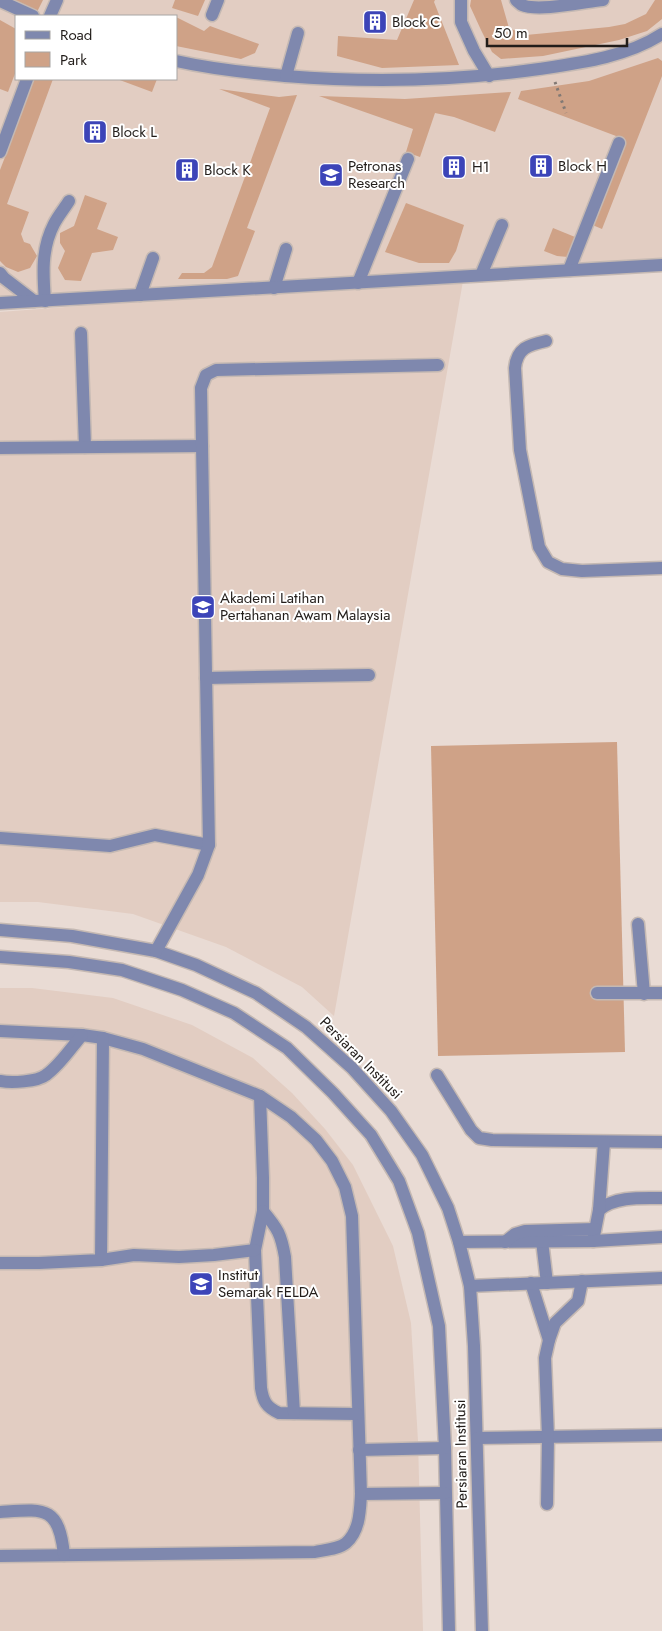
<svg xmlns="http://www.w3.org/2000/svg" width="662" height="1631" viewBox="0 0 662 1631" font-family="Jost,sans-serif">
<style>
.built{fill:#e2cdc2;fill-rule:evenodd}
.green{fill:#cfa287}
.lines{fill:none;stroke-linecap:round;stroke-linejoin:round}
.minor-casing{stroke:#c5b9b3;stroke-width:15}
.path{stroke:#827974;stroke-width:3;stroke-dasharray:2.5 4;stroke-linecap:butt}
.minor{stroke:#7f88ae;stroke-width:12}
.labels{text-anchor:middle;stroke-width:4;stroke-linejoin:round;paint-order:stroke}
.poi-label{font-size:15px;fill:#221d1a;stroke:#fff;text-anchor:start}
.street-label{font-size:15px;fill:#221d1a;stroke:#fff}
</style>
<rect width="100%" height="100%" fill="#e9dbd4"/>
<g class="built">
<path d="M 0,0 L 662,0 L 662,270 L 463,281 L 334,1016 L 302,987 L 226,947 L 133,914 L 38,902 L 0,902 L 0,312 L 92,305 L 0,310 ZM 16,16 L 176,16 L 176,79 L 16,79 Z"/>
<path d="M 0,988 L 32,988 L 113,998 L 192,1025 L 253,1058 L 292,1093 L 325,1129 L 353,1165 L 393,1246 L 411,1323 L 418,1441 L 423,1631 L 0,1631 Z"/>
</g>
<g class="green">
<path d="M 9,0 L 43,0 L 37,12 Z"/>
<path d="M 175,0 L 205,0 L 198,16 L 172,8 Z"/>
<path d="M 414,0 L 435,0 L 434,2 L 459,65 L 382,68 L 337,56 L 338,36 L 397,40 Z"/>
<path d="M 471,0 L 501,0 L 509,28 L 526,35 L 609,27 L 625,24 L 646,14 L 655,0 L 662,0 L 662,19 L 647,31 L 619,40 L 543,56 L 501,59 L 492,52 L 481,30 L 470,6 Z"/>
<path d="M 176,17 L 204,31 L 210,26 L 259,44 L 255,53 L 241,59 L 176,46 Z"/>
<path d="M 0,20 L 16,29 L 16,71 L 8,92 L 0,89 Z"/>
<path d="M 658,58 L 662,61 L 662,76 L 602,229 L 583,221 L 616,136 L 518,99 L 521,91 L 589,81 Z"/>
<path d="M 31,79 L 53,79 L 7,204 L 29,212 L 21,234 L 24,242 L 30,244 L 37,256 L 30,268 L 18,272 L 6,267 L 0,261 L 0,170 L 12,139 Z"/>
<path d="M 117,79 L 157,79 L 152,92 Z"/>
<path d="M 219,89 L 279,97 L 297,95 L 247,228 L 255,231 L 238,276 L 227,279 L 178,279 L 182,273 L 204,273 L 212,267 L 270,108 Z"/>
<path d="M 511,92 L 495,132 L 454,117 L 435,113 L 420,157 L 406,152 L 413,129 L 319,96 L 405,99 Z"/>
<path d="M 85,195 L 107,203 L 97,229 L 118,237 L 113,250 L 92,253 L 81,281 L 65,280 L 58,268 L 65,251 L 60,243 L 60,233 L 74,226 Z"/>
<path d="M 406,203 L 464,225 L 456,251 L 449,263 L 419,263 L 385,252 Z"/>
<path d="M 553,228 L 575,237 L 568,257 L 557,256 L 544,251 Z"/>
<path d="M 617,742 L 625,1052 L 438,1056 L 431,746 Z"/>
</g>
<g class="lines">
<defs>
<g id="minor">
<path d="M 461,0 L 461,22 L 474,51 L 489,76"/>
<path d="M 516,0 C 518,2 520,4 522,5 C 538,12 584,2 603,0"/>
<path d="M 0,1 L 33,16"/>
<path d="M 212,15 L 218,0"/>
<path d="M 50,16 L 57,0"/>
<path d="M 176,61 C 212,69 249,73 285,76 C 371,83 455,81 539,69 C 580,63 627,57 662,34"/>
<path d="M 286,76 L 298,33"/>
<path d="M 0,152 L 27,79"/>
<path d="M 569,270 L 619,143"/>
<path d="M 0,273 L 4,278 L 34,301"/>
<path d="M 481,275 L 502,225"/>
<path d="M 358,283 L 408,159"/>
<path d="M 274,288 L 286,249"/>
<path d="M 140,295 L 153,258"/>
<path d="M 45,301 C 43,275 41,249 54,224 C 58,216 64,209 69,201"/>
<path d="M 0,303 L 662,265"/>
<path d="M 81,333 L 85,447"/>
<path d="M 546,341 C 528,345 517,348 515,368 L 520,450 L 539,547 L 548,562 L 562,569 L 582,571 L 662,568"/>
<path d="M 0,448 L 202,446"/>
<path d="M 206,678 L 369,675"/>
<path d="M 0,838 L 110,846 L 155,835 L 209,845"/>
<path d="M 638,924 L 644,994"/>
<path d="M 0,930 L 72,936 L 156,951 L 196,965 L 256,993 L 306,1027 L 352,1068 L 391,1111 L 422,1155 L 448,1208 L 459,1242 L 470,1286 L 474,1346 L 482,1631"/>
<path d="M 156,951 L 198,875 L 209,845 L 201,388 L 206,375 L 216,370 L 438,365"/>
<path d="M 0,957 L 69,962 L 122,970 L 182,990 L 234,1013 L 287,1048 L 333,1093 L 371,1135 L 399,1181 L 418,1233 L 439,1326 L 445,1448 L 449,1631"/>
<path d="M 597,993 L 662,993"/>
<path d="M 0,1031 L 82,1035 L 103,1038 L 143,1049 L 260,1096 L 291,1117 L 316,1140 L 332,1161 L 345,1187 L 352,1216 L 361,1494 C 360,1510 360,1531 346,1543 C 339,1549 324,1550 315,1552 L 0,1556"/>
<path d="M 437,1075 L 471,1130 L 479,1138 L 492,1140 L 662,1142"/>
<path d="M 0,1081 C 11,1083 37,1082 46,1075 C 60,1065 71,1048 82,1035"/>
<path d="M 260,1096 L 263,1178 L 263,1211 L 255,1250 L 261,1388 C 263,1401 266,1407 279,1413 L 357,1414"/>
<path d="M 599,1210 C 615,1196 642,1198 662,1198"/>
<path d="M 263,1211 C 278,1229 281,1234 285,1257 L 294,1413"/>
<path d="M 542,1241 L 547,1283"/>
<path d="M 593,1241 L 599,1210 L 604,1142"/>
<path d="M 459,1242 L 593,1241 L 662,1237"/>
<path d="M 505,1242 L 515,1234 L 525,1231 L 595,1229"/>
<path d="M 101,1260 L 134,1255 L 179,1257 L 214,1255 L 255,1250"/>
<path d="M 0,1263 L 39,1263 L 101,1260 L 103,1038"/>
<path d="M 531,1283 L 549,1340"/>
<path d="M 470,1286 L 662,1278"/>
<path d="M 477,1438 L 662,1435"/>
<path d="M 359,1450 L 445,1448"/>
<path d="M 361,1494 L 445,1493"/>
<path d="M 547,1504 L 548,1437 L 545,1358 L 549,1340 L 555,1323 L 578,1301 L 582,1281"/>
<path d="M 0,1512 C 44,1509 59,1505 64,1555"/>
</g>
</defs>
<use href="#minor" class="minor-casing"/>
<path class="path" d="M 555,82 L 566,113"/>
<use href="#minor" class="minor"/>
</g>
<defs>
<symbol id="building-square" viewBox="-11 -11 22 22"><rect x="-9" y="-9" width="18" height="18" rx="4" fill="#3c44b8" stroke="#fff"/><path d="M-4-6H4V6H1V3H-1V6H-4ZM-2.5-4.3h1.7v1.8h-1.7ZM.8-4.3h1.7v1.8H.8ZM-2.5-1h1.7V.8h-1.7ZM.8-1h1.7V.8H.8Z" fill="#fff"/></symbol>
<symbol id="university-square" viewBox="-11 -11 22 22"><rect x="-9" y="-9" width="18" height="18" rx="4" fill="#3c44b8" stroke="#fff"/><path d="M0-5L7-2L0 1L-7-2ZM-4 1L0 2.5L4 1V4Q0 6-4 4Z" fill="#fff"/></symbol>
</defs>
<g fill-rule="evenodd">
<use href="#building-square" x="361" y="8" width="28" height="28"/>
<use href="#building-square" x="81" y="118" width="28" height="28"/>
<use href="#building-square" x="527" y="152" width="28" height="28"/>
<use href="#building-square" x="440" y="153" width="28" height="28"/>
<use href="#building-square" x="173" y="156" width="28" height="28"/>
<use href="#university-square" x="317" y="161" width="28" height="28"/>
<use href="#university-square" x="189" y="593" width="28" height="28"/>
<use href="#university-square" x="187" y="1270" width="28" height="28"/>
</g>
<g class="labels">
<g class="poi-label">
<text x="392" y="27">Block C</text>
<text x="112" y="137">Block L</text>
<text x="348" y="171">Petronas<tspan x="348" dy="17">Research</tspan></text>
<text x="558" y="171">Block H</text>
<text x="472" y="172">H1</text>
<text x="204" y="175">Block K</text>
<text x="220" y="603">Akademi Latihan<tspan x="220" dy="17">Pertahanan Awam Malaysia</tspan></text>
<text x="218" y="1280">Institut<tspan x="218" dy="17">Semarak FELDA</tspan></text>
</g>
<g class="street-label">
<text transform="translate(361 1058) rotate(45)" y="5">Persiaran Institusi</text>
<text transform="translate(461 1454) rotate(-91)" y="5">Persiaran Institusi</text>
</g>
</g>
<rect x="15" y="15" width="162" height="65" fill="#ffffff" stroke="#a7a5a3"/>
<rect x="25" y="31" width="25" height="8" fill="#7f88ae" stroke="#a7a5a3"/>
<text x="60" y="40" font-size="15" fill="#221d1a">Road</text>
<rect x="25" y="52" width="25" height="15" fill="#cfa287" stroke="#a7a5a3"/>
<text x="60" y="65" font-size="15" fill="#221d1a">Park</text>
<path d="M487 38v8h140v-8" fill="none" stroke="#221d1a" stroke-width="2.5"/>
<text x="494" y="38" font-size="15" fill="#221d1a" stroke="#ffffff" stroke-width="4" paint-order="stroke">50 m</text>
</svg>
